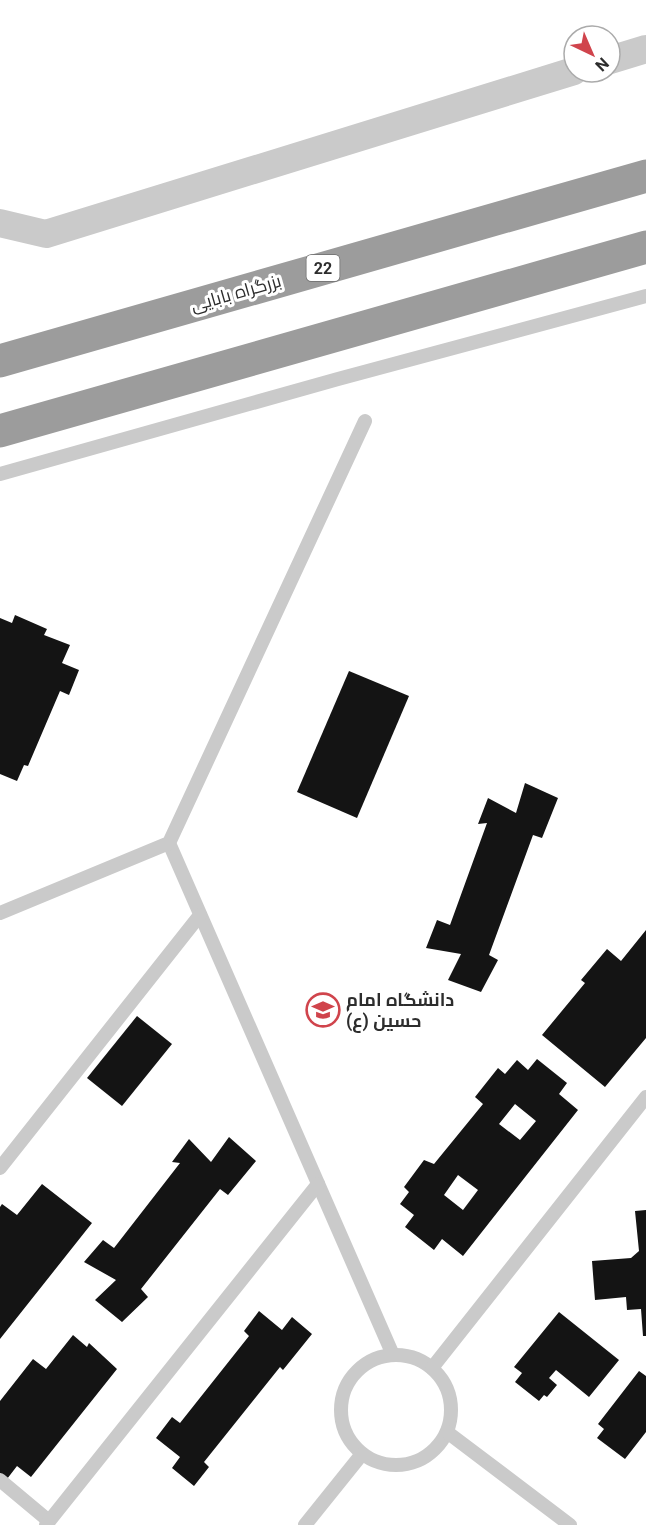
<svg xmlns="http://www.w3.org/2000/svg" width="646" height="1525" viewBox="0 0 646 1525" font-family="Roboto,Cairo,sans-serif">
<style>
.building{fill:#141414;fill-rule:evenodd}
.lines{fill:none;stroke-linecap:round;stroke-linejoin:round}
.service{stroke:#cacaca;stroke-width:14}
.minor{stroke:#cacaca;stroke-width:28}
.trunk{stroke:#9c9c9c;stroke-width:33}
.labels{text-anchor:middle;stroke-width:6;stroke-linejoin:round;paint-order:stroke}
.shield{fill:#fff;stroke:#6c6c6c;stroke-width:1.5}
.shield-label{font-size:16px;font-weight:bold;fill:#2d2d2d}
.street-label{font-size:18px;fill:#2d2d2d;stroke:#fff}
.poi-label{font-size:18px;font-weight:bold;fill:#2d2d2d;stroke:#fff;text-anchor:start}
</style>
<rect width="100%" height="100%" fill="#fff"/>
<g class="building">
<path d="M 15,615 L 47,629 L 44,635 L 70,645 L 62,663 L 79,670 L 69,695 L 60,691 L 28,766 L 24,765 L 17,781 L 0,774 L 0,618 L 12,623 Z"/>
<path d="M 349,671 L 409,696 L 357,818 L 297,792 Z"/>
<path d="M 525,783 L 558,798 L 542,838 L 533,835 L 489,955 L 498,960 L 481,992 L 448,980 L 461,954 L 426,948 L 437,920 L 450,925 L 487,823 L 478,824 L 488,798 L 516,813 Z"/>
<path d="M 646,930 L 646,1038 L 605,1087 L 542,1035 L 585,983 L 581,980 L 607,949 L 621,961 Z"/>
<path d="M 137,1016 L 172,1044 L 122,1106 L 87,1078 Z"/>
<path d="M 537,1059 L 567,1083 L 559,1094 L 578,1110 L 463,1256 L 442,1239 L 434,1250 L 405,1227 L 414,1215 L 400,1204 L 409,1192 L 404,1187 L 424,1160 L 434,1164 L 483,1104 L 475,1097 L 498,1068 L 505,1074 L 517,1060 L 528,1070 ZM 515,1104 L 536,1121 L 520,1140 L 499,1124 ZM 458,1175 L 478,1190 L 463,1210 L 444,1195 Z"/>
<path d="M 229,1137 L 256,1161 L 228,1195 L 220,1189 L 141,1289 L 148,1297 L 122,1322 L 95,1300 L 116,1280 L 84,1262 L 103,1240 L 114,1248 L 180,1163 L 172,1162 L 189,1139 L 211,1162 Z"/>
<path d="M 42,1184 L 92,1223 L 0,1339 L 0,1207 L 2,1204 L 17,1215 Z"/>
<path d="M 646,1210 L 646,1336 L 643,1336 L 641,1309 L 627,1310 L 626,1297 L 595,1300 L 592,1261 L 631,1258 L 639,1251 L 635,1211 Z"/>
<path d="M 259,1311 L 282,1330 L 292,1317 L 312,1334 L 283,1370 L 280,1367 L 204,1462 L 209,1467 L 194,1486 L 172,1468 L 180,1457 L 156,1438 L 172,1417 L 180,1423 L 249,1336 L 244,1331 Z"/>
<path d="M 559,1312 L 619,1360 L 589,1397 L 556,1370 L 549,1378 L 557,1385 L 547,1397 L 544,1395 L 539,1401 L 515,1382 L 522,1373 L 514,1367 Z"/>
<path d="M 73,1335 L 87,1347 L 89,1343 L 117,1369 L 31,1477 L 17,1466 L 7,1479 L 0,1473 L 0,1401 L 33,1359 L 46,1369 Z"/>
<path d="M 639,1371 L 646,1376 L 646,1432 L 625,1459 L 597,1438 L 604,1429 L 598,1424 Z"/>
</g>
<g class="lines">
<g class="service">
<path d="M 0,474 L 338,379 L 646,296"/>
<path d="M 169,843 L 393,1355"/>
<path d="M 0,913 L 169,843 L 365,421"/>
<path d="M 0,1168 L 200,915"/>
<circle cx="396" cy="1410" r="55"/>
<path d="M 432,1368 L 646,1097"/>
<path d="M 447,1432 L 570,1525"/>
<path d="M 0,1480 L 49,1521"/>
<path d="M 46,1525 L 318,1184"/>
<path d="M 305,1525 L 362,1454"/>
</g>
<g class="minor">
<path d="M 610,60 L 646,49"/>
<path d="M 0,223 L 46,234 L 574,71"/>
</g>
<g class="trunk">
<path d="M 0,361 L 646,176"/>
<path d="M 0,431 L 646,247"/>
</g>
</g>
<defs>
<symbol id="university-ring" viewBox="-11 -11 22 22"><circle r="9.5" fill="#fff" stroke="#d0444c" stroke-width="1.5"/><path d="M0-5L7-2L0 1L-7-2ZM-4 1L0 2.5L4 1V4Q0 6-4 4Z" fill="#d0444c"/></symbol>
</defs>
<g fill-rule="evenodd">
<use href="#university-ring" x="304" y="991" width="38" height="38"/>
</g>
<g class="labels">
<rect class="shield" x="306.5" y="255" width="33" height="26" rx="4.5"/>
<g class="shield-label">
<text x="323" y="274">22</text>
</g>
<g class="street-label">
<text transform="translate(236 293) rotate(-16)" y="6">بزرگراه بابایی</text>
</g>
<g class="poi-label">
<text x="346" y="1006">دانشگاه امام<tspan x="346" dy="21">حسین (ع)</tspan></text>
</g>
</g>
<g transform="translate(592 54) rotate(136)"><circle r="28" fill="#ffffff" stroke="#ababab" stroke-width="1.5"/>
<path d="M0-4.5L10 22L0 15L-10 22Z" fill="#d0444c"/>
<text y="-9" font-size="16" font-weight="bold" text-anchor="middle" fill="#2d2d2d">N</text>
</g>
</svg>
